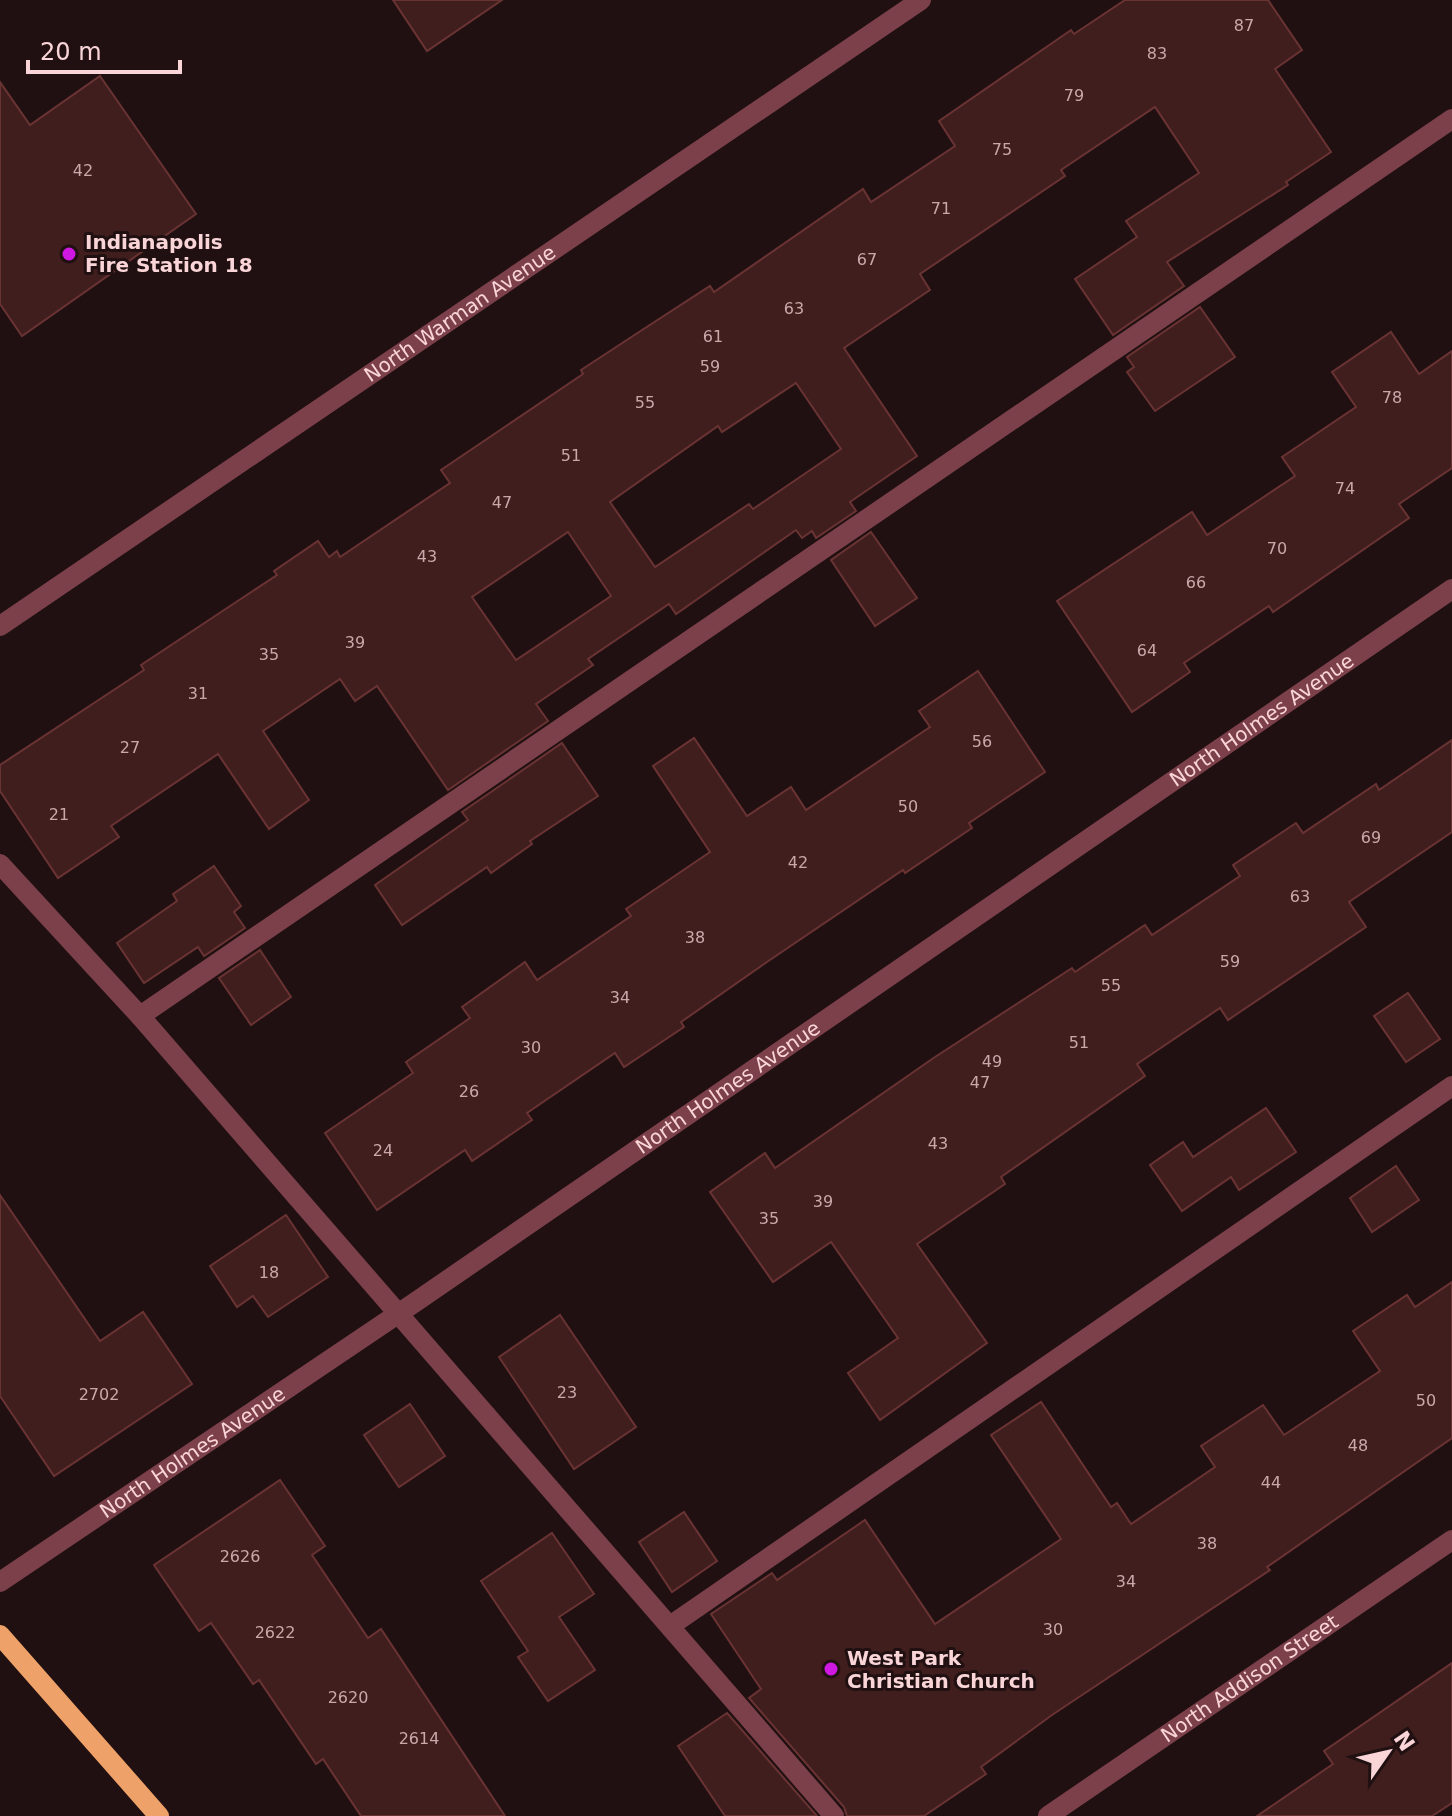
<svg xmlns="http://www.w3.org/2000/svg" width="1452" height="1816" viewBox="0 0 1452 1816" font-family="'DejaVu Sans',sans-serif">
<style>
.building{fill:#401e1e;stroke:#6a3333;stroke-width:2;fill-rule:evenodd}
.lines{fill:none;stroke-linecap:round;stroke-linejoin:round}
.minor{stroke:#7b404a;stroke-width:20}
.major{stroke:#eea168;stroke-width:20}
.poi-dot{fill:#cf19e2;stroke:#211011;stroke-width:3}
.labels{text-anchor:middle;stroke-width:6;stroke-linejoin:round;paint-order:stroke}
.number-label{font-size:16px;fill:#cca7aa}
.poi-label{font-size:20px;font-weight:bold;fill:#fad5d8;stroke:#211011;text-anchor:start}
.street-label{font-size:20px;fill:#fad5d8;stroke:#211011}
</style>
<rect width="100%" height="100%" fill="#211011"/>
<g class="building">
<path d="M 393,0 L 502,0 L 427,51 Z"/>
<path d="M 1125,0 L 1268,0 L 1302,50 L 1275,69 L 1331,152 L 1286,182 L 1288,185 L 1167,262 L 1184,286 L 1113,335 L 1075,279 L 1137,237 L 1126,221 L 1199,173 L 1155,107 L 1061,170 L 1065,176 L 920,274 L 930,290 L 844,348 L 917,456 L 850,502 L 856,511 L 816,538 L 812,531 L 802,538 L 796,530 L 676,614 L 669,604 L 588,659 L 593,665 L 536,704 L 548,721 L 448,790 L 377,686 L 355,701 L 340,679 L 263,731 L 309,800 L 269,829 L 218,754 L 111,826 L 119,837 L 58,878 L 0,791 L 0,765 L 144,670 L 141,665 L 277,575 L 274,571 L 318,541 L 329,557 L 337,551 L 340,557 L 450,483 L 441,470 L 583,374 L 581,370 L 639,332 L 710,286 L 714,292 L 863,189 L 871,202 L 955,146 L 939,121 L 1071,30 L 1074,34 ZM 796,383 L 841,449 L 753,509 L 749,504 L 655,567 L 610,502 L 718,426 L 722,432 ZM 568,532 L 611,596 L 516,660 L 472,597 Z"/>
<path d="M 100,76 L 196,214 L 22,336 L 0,304 L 0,82 L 30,125 Z"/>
<path d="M 1200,307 L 1235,357 L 1155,411 L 1127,372 L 1134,367 L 1127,357 Z"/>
<path d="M 1391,332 L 1419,374 L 1452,351 L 1452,468 L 1399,504 L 1409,518 L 1273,612 L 1269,606 L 1184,663 L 1190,672 L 1132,712 L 1057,601 L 1192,512 L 1207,535 L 1295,476 L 1282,457 L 1356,407 L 1332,372 Z"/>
<path d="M 871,532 L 917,598 L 875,626 L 831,560 Z"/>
<path d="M 978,671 L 1045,772 L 969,823 L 972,828 L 905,873 L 903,870 L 764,964 L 681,1022 L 684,1027 L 624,1067 L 615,1053 L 527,1113 L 532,1120 L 472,1161 L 465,1150 L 377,1210 L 325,1133 L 413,1073 L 406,1062 L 470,1018 L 462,1007 L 525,962 L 537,980 L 631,916 L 626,909 L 710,852 L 653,766 L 694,738 L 747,816 L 791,787 L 806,810 L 930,727 L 919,711 Z"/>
<path d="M 1452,740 L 1452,832 L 1349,902 L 1366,927 L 1228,1020 L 1220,1008 L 1137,1064 L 1145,1076 L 1001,1177 L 1005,1184 L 917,1244 L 987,1343 L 880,1420 L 848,1373 L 898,1338 L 831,1242 L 773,1282 L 710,1192 L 765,1153 L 775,1168 L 935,1057 L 1072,968 L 1075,972 L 1145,925 L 1152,935 L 1240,876 L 1233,865 L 1296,823 L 1303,833 L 1376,784 L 1379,790 Z"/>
<path d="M 562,743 L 598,796 L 530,841 L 532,844 L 491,873 L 487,867 L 402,925 L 375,885 L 468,820 L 462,812 Z"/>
<path d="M 214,866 L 241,906 L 234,912 L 245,928 L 204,956 L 198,947 L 144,983 L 117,943 L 177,901 L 173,894 Z"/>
<path d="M 260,950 L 291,997 L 251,1025 L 219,978 Z"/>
<path d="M 1408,993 L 1440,1039 L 1406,1062 L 1374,1016 Z"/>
<path d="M 1266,1108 L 1296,1152 L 1239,1190 L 1231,1177 L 1182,1211 L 1150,1165 L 1183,1142 L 1193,1157 Z"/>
<path d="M 1396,1166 L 1419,1200 L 1372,1232 L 1350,1198 Z"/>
<path d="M 0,1195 L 100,1341 L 143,1312 L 192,1384 L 54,1476 L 0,1396 Z"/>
<path d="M 286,1215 L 328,1277 L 268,1317 L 253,1296 L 237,1307 L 210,1266 Z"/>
<path d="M 1452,1282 L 1452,1438 L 1267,1567 L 1270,1570 L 1052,1715 L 981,1767 L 986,1774 L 924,1816 L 847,1816 L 844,1807 L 749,1698 L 761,1689 L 711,1614 L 772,1573 L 777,1580 L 865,1520 L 935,1624 L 1061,1539 L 991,1435 L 1041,1402 L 1111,1507 L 1117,1503 L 1131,1524 L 1215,1467 L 1201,1446 L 1263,1405 L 1284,1435 L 1380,1371 L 1353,1331 L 1407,1295 L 1415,1307 Z"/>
<path d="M 560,1315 L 636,1427 L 574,1469 L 499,1357 Z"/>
<path d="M 410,1404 L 445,1456 L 399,1487 L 364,1435 Z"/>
<path d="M 280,1480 L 325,1546 L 312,1555 L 368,1638 L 381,1629 L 505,1816 L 361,1816 L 323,1759 L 316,1764 L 259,1680 L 253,1684 L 211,1623 L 199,1631 L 154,1565 Z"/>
<path d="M 684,1512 L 717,1561 L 672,1592 L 639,1542 Z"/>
<path d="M 552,1533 L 594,1594 L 559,1617 L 595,1670 L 548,1701 L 518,1657 L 528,1651 L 481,1581 Z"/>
<path d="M 1452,1663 L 1452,1803 L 1432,1816 L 1257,1816 L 1333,1764 L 1324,1751 Z"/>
<path d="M 727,1713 L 817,1816 L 725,1816 L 678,1746 Z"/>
</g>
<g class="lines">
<g class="minor">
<path id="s1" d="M 0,626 L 921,0"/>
<path d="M 0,864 L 140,1016 L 1452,119"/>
<path d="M 140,1016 L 834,1816"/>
<path id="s2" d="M 0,1582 L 417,1301 L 1452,589"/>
<path d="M 670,1626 L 1452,1086"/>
<path id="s3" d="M 1048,1816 L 1452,1540"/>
</g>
<path class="major" d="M 0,1635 L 159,1816"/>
</g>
<g class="poi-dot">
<circle cx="69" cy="254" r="8"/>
<circle cx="831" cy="1669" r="8"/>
</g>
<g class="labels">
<g class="number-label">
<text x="1244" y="31">87</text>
<text x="1157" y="59">83</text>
<text x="1074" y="101">79</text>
<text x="1002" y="155">75</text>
<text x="83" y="176">42</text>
<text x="941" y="214">71</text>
<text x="867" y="265">67</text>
<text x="794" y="314">63</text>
<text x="713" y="342">61</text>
<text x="710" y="372">59</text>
<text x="1392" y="403">78</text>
<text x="645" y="408">55</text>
<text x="571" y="461">51</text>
<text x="1345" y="494">74</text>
<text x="502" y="508">47</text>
<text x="1277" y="554">70</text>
<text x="427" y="562">43</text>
<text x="1196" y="588">66</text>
<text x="355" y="648">39</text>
<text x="1147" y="656">64</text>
<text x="269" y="660">35</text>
<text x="198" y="699">31</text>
<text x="982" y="747">56</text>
<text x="130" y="753">27</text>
<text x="908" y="812">50</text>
<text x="59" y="820">21</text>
<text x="1371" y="843">69</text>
<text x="798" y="868">42</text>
<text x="1300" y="902">63</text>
<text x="695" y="943">38</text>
<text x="1230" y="967">59</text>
<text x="1111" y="991">55</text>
<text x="620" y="1003">34</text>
<text x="1079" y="1048">51</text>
<text x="531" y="1053">30</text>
<text x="992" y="1067">49</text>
<text x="980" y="1088">47</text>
<text x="469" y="1097">26</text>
<text x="938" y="1149">43</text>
<text x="383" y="1156">24</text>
<text x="823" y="1207">39</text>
<text x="769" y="1224">35</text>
<text x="269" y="1278">18</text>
<text x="567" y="1398">23</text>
<text x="99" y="1400">2702</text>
<text x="1426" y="1406">50</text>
<text x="1358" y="1451">48</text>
<text x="1271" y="1488">44</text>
<text x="1207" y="1549">38</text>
<text x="240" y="1562">2626</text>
<text x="1126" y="1587">34</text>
<text x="1053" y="1635">30</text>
<text x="275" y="1638">2622</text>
<text x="348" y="1703">2620</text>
<text x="419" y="1744">2614</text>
</g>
<g class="poi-label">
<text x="85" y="249">Indianapolis<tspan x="85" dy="23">Fire Station 18</tspan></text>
<text x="847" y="1665">West Park<tspan x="847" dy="23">Christian Church</tspan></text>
</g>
<g class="street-label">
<text dy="7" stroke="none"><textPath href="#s1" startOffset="556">North Warman Avenue</textPath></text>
<text dy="7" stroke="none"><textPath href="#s2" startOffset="1528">North Holmes Avenue</textPath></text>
<text dy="7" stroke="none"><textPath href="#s2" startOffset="880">North Holmes Avenue</textPath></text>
<text dy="7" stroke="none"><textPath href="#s2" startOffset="232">North Holmes Avenue</textPath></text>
<text dy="7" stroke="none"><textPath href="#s3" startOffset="244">North Addison Street</textPath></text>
</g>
</g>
<g transform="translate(1388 1752) rotate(56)" stroke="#211011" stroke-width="6" paint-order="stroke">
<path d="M0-6L14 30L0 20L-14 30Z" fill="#fad5d8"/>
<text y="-12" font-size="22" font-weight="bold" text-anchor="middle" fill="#fad5d8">N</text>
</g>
<path d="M28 60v12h152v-12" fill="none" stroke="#fad5d8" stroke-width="4"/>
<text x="40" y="60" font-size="24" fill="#fad5d8" stroke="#211011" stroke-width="6" paint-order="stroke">20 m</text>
</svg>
